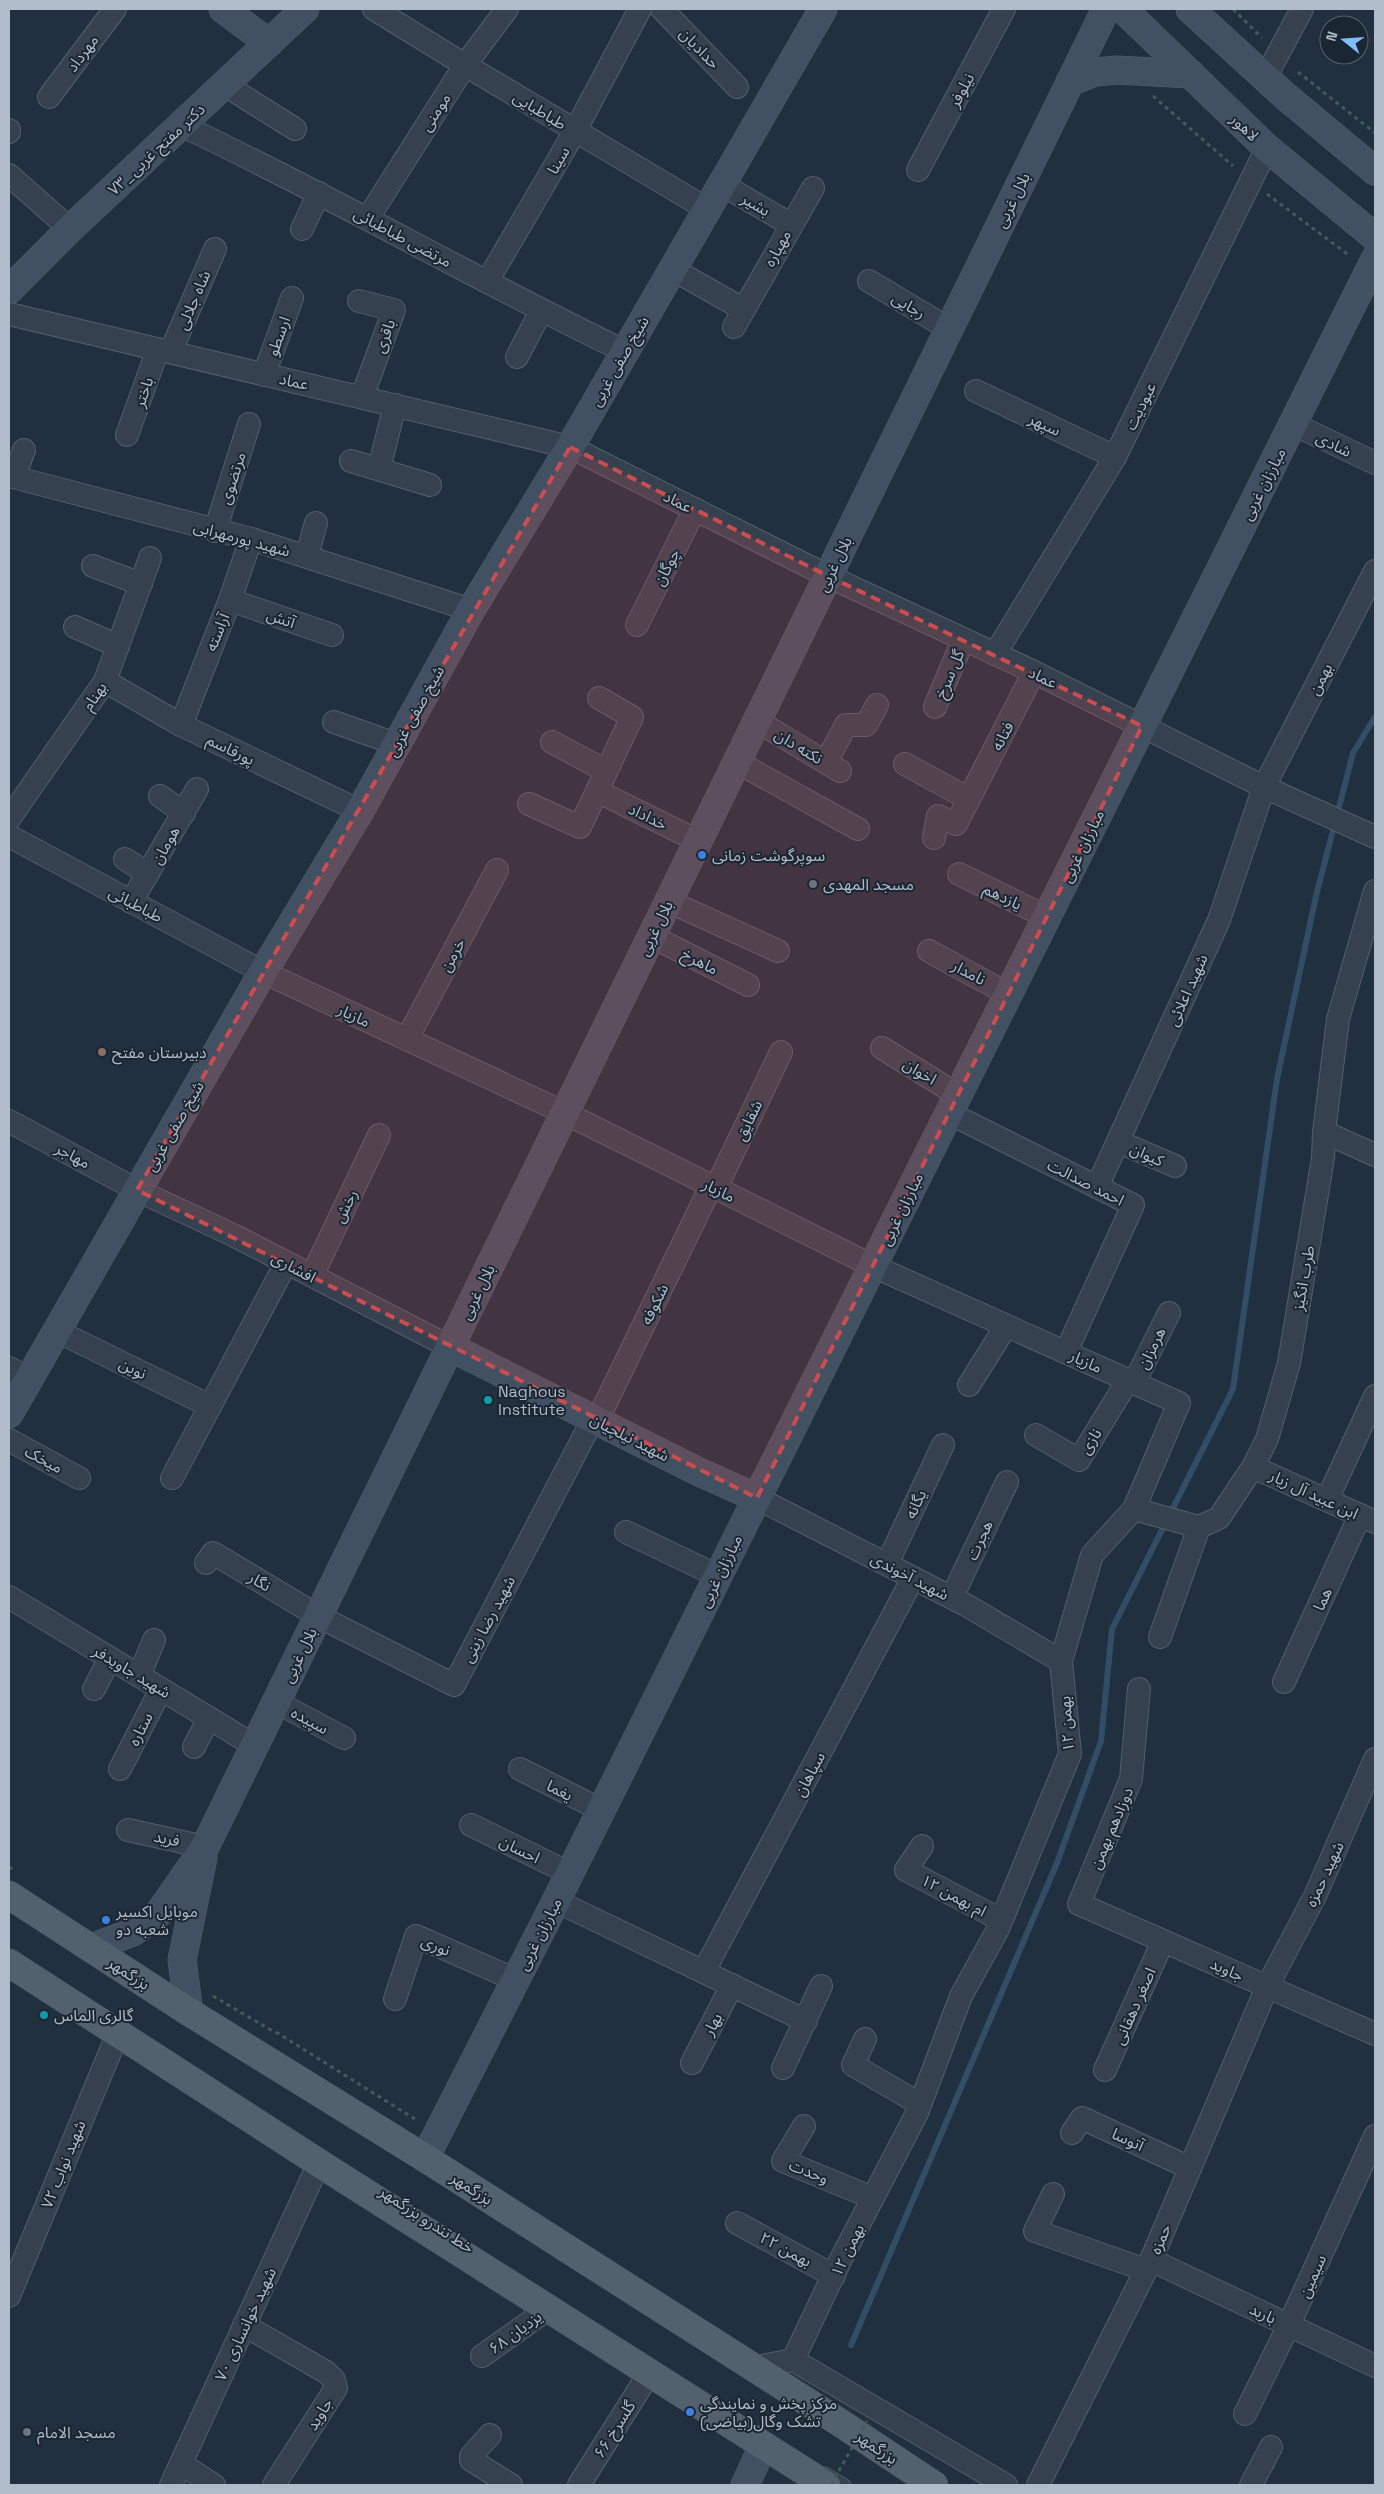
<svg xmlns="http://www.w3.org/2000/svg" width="1384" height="2494" viewBox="0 0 1384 2494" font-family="'Space Grotesk','Noto Sans Arabic',sans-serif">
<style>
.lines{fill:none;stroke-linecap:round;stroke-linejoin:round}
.stream{stroke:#324e67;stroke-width:6}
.lane-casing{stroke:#535f6b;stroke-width:13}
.street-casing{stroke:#535f6b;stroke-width:24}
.secondary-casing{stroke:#535f6b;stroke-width:29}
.primary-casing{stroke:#414d59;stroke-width:29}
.path{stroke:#405b5b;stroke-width:3;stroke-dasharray:4 4;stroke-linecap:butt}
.lane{stroke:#35414e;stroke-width:11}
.street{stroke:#35414e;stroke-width:22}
.secondary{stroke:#425161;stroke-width:28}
.primary{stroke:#52616e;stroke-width:28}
.path-bridge{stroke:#405b5b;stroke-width:3;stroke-dasharray:4 4;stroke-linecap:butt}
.marked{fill:#cc4d50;fill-opacity:0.2;stroke:#cc4d50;stroke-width:4;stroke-dasharray:10 6;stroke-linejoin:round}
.shop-dot{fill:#3f7fe0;stroke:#1a2632;stroke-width:2}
.worship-dot{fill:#6b7280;stroke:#1a2632;stroke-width:2}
.education-dot{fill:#8d6e63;stroke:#1a2632;stroke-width:2}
.culture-dot{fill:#0f9aa8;stroke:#1a2632;stroke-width:2}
.labels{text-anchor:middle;stroke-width:4;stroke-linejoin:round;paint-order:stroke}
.street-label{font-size:16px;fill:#b0bcc9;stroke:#1a2632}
.poi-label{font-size:16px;fill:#b0bcc9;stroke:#1a2632;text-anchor:start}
</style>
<rect width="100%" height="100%" fill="#20303e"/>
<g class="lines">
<path class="stream" d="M 851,2345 L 1057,1863 L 1101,1741 L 1112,1629 L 1233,1389 L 1277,1079 L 1316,896 L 1353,753 L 1375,717"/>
<defs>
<path id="lane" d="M 825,2473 L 845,2485"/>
<g id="street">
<path d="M 374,9 L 465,65 L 707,209"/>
<path d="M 662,9 L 737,87"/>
<path d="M 1265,78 L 1302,9"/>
<path d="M 225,85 L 295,129"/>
<path d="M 49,97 L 115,9"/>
<path d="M 181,125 C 331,196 475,279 624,351"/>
<path d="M 9,130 L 9,132"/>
<path d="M 918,170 L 1004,9"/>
<path d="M 9,175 L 70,229"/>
<path d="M 721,184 L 790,224"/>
<path d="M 368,218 L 465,65 L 507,9"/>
<path d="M 302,229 L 319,193"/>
<path d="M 672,269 L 743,309"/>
<path d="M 869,281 L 949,329"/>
<path d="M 487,282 L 575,131 L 640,9"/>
<path d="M 359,301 L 394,310 L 362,397"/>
<path d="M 9,314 L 570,447 L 828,576 L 1034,672 L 1264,787 L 1375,837"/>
<path d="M 734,327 L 813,188"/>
<path d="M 171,351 L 215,249"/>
<path d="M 517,357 L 541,311"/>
<path d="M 264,375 L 292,298"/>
<path d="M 976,391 L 1115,457"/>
<path d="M 1293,424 L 1375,463"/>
<path d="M 127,435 L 158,349"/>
<path d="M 351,461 L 430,485"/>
<path d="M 379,469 L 395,405"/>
<path d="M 9,476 L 251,539 L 471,610"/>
<path d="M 14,477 L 24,450"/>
<path d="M 215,531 L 249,424"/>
<path d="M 307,556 L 316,523"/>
<path d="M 93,566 L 141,584"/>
<path d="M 230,600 L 332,635"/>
<path d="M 637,625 L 695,509"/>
<path d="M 75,627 L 118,646"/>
<path d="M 995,654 L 1115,457 L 1267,148"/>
<path d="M 105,681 L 181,725 L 360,811"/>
<path d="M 935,707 L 963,640"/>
<path d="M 757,721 L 840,771"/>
<path d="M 334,722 L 396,744"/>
<path d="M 181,725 L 230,600 L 251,539"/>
<path d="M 552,742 L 606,771"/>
<path d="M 737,762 L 858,829"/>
<path d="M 826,762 L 846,725 L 866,725 L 877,705"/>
<path d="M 905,764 L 969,799"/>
<path d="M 597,791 L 698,841"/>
<path d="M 160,796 L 184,813"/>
<path d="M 529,804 L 580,827 L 632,717 L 599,698"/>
<path d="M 9,819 L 105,681 L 150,558"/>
<path d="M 9,836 L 263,972 L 565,1113 L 873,1266 L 1179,1403 L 1134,1509 L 1092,1555 L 1061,1661 L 1070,1754 L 998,1929 L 961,1996 L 917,2113 L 841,2259 L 793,2360 L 752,2368"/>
<path d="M 934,838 L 938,816 L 956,824 L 1034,672"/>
<path d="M 125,859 L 148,874"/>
<path d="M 959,874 L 1047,917"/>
<path d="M 668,901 L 778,951"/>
<path d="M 131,902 L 197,789"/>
<path d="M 651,936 L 748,985"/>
<path d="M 929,951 L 1008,994"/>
<path d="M 407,1039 L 497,870"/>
<path d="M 882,1048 L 958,1095"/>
<path d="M 949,1113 L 1133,1205 L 1066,1352"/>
<path d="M 9,1121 L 137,1190 L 235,1236 L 450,1347"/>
<path d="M 1324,1132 L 1375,1155"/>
<path d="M 1119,1142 L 1175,1166"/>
<path d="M 1097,1187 L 1219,920 L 1264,787 L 1375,571"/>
<path d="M 716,1188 L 781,1052"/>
<path d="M 312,1276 L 379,1135"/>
<path d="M 57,1331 L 210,1406"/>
<path d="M 9,1368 L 29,1379"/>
<path d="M 1134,1383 L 1169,1313"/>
<path d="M 969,1385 L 1006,1326"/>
<path d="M 597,1421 L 711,1186"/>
<path d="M 1036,1435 L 1079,1460 L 1128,1380"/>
<path d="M 9,1440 L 79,1478"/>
<path d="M 1253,1467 L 1375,1522"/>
<path d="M 172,1478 L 286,1263"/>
<path d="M 757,1498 L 966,1605 L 1061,1661"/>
<path d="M 1327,1500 L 1375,1396"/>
<path d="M 1134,1509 L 1199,1527"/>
<path d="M 626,1532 L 718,1576"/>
<path d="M 206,1563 L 213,1553 L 318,1616 L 454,1685 L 593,1419"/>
<path d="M 887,1564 L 943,1445"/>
<path d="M 9,1597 L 255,1746"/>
<path d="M 952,1597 L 1007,1482"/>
<path d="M 1160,1637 L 1199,1527 L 1219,1518 L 1253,1467 L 1267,1439 L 1289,1363 L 1323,1158 L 1324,1132 L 1338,1019 L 1375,891"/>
<path d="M 139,1676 L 154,1640"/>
<path d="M 1284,1682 L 1360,1515"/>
<path d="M 94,1689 L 110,1658"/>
<path d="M 1139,1689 L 1131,1779 L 1079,1904 L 1375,2034"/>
<path d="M 276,1702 L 344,1738"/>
<path d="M 194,1747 L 209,1718"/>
<path d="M 120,1769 L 161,1689"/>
<path d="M 520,1769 L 601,1810"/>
<path d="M 471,1825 L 569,1873"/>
<path d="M 128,1830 L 205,1847"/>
<path d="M 922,1846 L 906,1870 L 1001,1920"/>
<path d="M 556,1901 L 806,2021"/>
<path d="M 704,1971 L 913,1578"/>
<path d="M 395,1999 L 416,1936 L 516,1980"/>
<path d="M 865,2039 L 853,2065 L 920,2104"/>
<path d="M 692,2063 L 732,1985"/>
<path d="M 783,2068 L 821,1986"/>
<path d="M 1105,2070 L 1163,1941"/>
<path d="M 804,2126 L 783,2161 L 873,2198"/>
<path d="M 1072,2133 L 1082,2118 L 1190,2168"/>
<path d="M 1053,2194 L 1035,2231 L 1146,2270"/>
<path d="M 737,2223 L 834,2276"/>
<path d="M 1151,2260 L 1375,2366"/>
<path d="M 9,2296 L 118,2033"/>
<path d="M 244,2325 L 326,2372 L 334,2380 L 336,2388 L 274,2485"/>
<path d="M 482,2356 L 548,2309"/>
<path d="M 793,2360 L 1006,2485"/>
<path d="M 1245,2414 L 1289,2325 L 1375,2136"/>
<path d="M 490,2435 L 471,2456 L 471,2460 L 511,2485"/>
<path d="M 181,2464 L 214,2485"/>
<path d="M 171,2485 L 319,2163"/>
<path d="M 579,2485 L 650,2372"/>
<path d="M 1038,2485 L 1151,2260 L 1267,1987 L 1315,1896 L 1375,1759"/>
<path d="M 1251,2485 L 1271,2447"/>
</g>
<g id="secondary">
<path d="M 223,9 L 269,43"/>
<path d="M 1123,9 L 1267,148 L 1375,237"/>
<path d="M 1190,9 L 1284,95 L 1375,171"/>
<path d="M 1070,82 L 1095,72 L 1117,70 L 1191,74"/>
<path d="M 9,290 L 70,229 L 305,9"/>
<path d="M 450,1347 L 697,1471 L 757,1498"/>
<path d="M 9,1414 L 263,972 L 360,811 L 471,610 L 570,447 L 823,9"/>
<path d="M 91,1948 L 133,1932 L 159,1913 L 205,1847 L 1106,9"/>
<path d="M 189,2012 L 182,1960 L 203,1858"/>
<path d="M 425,2158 L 556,1901 L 1375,259"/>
<path d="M 745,2485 L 763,2446"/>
</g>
<g id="primary">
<path d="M 9,1895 L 189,2012 L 425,2158 L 839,2422 L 934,2485"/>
<path d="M 9,1963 L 319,2163 L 826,2485"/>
</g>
</defs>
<use href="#lane" class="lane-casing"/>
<use href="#street" class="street-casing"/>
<use href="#secondary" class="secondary-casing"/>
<use href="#primary" class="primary-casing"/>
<g class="path">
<path d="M 1233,9 L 1262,38"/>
<path d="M 1298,72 L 1375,133"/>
<path d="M 1153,96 L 1233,166"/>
<path d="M 1267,194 L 1350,256"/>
<path d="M 9,1867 L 15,1871"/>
<path d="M 213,1996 L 276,2033"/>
<path d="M 276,2032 L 418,2121"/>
</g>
<use href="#lane" class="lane"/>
<use href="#street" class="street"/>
<use href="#secondary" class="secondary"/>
<use href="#primary" class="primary"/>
<path class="path-bridge" d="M 831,2485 L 867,2421"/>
</g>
<path class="marked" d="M 570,447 L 828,576 L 1142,726 L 757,1498 L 137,1190 Z"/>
<g class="shop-dot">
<circle cx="702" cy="855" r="5"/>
<circle cx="106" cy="1920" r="5"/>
<circle cx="690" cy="2412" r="5"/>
</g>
<g class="worship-dot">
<circle cx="813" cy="884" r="5"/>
<circle cx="27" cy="2432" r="5"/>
</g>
<circle class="education-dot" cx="102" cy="1052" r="5"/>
<g class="culture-dot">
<circle cx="488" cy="1400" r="5"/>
<circle cx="44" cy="2015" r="5"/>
</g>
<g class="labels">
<g class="street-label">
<text transform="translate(700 48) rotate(46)" y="6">حدادیان</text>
<text transform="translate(82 53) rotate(-53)" y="6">مهرداد</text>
<text transform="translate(961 90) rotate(-62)" y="6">نیلوفر</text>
<text transform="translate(540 110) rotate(31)" y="6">طباطبایی</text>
<text transform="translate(435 112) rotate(-57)" y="6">مومنی</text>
<text transform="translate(1245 127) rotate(44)" y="6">لاهور</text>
<text transform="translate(156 149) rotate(-43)" y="6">۷۳_دکتر مفتح غربی</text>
<text transform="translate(558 160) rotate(-60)" y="6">سینا</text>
<text transform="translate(1012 200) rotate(-64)" y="6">بلال غربی</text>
<text transform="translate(756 204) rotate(30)" y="6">بشیر</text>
<text transform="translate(403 237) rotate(28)" y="6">مرتضی طباطبائی</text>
<text transform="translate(777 248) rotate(-61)" y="6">مهپاره</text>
<text transform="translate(193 300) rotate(-67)" y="6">شاه جلالی</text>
<text transform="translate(909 305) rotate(31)" y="6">رجایی</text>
<text transform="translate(278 336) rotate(-70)" y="6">ارسطو</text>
<text transform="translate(384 336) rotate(-70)" y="6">باقری</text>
<text transform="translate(619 361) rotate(-60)" y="6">شیخ صفی غربی</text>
<text transform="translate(294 381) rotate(13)" y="6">عماد</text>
<text transform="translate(143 392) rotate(-71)" y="6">باختر</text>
<text transform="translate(1140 406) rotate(-64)" y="6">عبودیت</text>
<text transform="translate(1045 424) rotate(25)" y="6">سپهر</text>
<text transform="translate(1334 444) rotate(26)" y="6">شادی</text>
<text transform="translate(232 478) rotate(-72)" y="6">مرتضوی</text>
<text transform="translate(1263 484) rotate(-63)" y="6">مبارزان غربی</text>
<text transform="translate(678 501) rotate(27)" y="6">عماد</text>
<text transform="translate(242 538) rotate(15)" y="6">شهید پورمهرابی</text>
<text transform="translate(834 564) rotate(-64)" y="6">بلال غربی</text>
<text transform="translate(666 567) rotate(-63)" y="6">چوگان</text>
<text transform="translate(281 618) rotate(19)" y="6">آتش</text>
<text transform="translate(217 632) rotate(-68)" y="6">آراسته</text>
<text transform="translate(949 674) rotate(-67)" y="6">گل سرخ</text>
<text transform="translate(1043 677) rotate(26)" y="6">عماد</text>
<text transform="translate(1320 679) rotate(-63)" y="6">بهمن</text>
<text transform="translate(94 696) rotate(-56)" y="6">بهنام</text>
<text transform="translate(415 711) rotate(-61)" y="6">شیخ صفی غربی</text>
<text transform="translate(1002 736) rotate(-63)" y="6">فتانه</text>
<text transform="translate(799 746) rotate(31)" y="6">نکته دان</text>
<text transform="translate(231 749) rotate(26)" y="6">پورقاسم</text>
<text transform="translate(648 816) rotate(26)" y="6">خداداد</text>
<text transform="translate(165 845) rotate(-60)" y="6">هومان</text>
<text transform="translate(1082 846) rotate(-64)" y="6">مبارزان غربی</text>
<text transform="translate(1003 896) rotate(26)" y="6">یازدهم</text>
<text transform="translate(136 904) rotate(28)" y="6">طباطبائی</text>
<text transform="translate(655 928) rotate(-64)" y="6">بلال غربی</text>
<text transform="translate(452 955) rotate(-62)" y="6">خرمن</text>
<text transform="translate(700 961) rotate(27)" y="6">ماهرخ</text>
<text transform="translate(969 972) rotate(28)" y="6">نامدار</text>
<text transform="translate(1187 990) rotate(-66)" y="6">شهید اعلائی</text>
<text transform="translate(354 1015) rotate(25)" y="6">مازیار</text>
<text transform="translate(920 1071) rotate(31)" y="6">اخوان</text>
<text transform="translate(748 1120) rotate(-64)" y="6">شقایق</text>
<text transform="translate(174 1126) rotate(-60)" y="6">شیخ صفی غربی</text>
<text transform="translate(1147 1154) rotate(24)" y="6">کیوان</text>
<text transform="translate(73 1155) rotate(28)" y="6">مهاجر</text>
<text transform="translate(1086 1182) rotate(27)" y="6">احمد صدالت</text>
<text transform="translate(719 1190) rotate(26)" y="6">مازیار</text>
<text transform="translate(345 1206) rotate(-64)" y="6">رخش</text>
<text transform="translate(901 1209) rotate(-64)" y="6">مبارزان غربی</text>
<text transform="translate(294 1267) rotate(28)" y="6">افشاری</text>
<text transform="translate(1303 1278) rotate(-80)" y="6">طرب انگیز</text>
<text transform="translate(477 1292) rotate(-64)" y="6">بلال غربی</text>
<text transform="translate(654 1304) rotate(-64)" y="6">شکوفه</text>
<text transform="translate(1151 1348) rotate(-64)" y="6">هرمزان</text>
<text transform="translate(1086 1361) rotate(24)" y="6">مازیار</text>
<text transform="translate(133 1368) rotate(26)" y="6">نوین</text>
<text transform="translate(630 1437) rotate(27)" y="6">شهید نیلچیان</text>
<text transform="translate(1090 1441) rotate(-58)" y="6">نازی</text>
<text transform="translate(44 1459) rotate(28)" y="6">میخک</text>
<text transform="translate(1314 1494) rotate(25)" y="6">ابن عبید آل زیار</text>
<text transform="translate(915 1504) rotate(-65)" y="6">یگانه</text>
<text transform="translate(979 1540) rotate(-65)" y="6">هجرت</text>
<text transform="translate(720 1571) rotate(-64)" y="6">مبارزان غربی</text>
<text transform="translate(910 1576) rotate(27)" y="6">شهید آخوندی</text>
<text transform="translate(260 1581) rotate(31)" y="6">نگار</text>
<text transform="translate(1322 1599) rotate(-66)" y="6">هما</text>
<text transform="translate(488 1619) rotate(-62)" y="6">شهید رضا زینی</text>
<text transform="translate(299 1655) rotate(-64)" y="6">بلال غربی</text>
<text transform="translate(132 1671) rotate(31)" y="6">شهید جاویدفر</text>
<text transform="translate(310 1720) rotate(28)" y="6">سپیده</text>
<text transform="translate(1066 1724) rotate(-94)" y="6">۱۲ بهمن</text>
<text transform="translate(140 1729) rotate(-63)" y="6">ستاره</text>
<text transform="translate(809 1774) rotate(-62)" y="6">سپاهان</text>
<text transform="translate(560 1790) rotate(27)" y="6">یغما</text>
<text transform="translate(1111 1828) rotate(-67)" y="6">دوزادهم بهمن</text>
<text transform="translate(167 1838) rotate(12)" y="6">فرید</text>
<text transform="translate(520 1849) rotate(26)" y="6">احسان</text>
<text transform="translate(1324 1874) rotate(-65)" y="6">شهید حمزه</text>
<text transform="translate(954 1895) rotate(28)" y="6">۱۲ ام بهمن</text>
<text transform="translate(539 1934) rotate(-63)" y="6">مبارزان غربی</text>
<text transform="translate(436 1945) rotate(22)" y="6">نوری</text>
<text transform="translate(1227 1969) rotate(24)" y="6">جاوید</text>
<text transform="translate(129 1973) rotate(33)" y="6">بزرگمهر</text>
<text transform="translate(1134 2006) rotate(-66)" y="6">اصغر دهقانی</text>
<text transform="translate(712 2024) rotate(-62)" y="6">بهار</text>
<text transform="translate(1128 2139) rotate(25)" y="6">آتوسا</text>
<text transform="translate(63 2164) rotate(-68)" y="6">شهید نواب ۷۲</text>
<text transform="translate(809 2171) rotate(22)" y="6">وحدت</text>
<text transform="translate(472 2188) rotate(33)" y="6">بزرگمهر</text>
<text transform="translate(427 2219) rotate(33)" y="6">خط تندرو بزرگمهر</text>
<text transform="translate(1160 2239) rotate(-67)" y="6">حمزه</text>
<text transform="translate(786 2249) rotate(28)" y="6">۲۲ بهمن</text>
<text transform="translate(847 2250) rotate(-64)" y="6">۱۲ بهمن</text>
<text transform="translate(1312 2276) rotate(-66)" y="6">سیمین</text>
<text transform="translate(1263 2313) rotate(25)" y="6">باربد</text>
<text transform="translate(245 2324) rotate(-65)" y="6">شهید خوانساری ۷۰</text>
<text transform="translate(515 2332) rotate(-36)" y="6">یزدیان ۶۸</text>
<text transform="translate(319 2414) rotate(-58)" y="6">جاوید</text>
<text transform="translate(614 2429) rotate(-58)" y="6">گلسرخ ۶۶</text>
<text transform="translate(877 2447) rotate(34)" y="6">بزرگمهر</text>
</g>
<g class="poi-label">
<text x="712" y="861">سوپرگوشت زمانی</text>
<text x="823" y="890">مسجد المهدی</text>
<text x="112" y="1058">دبیرستان مفتح</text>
<text x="498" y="1397">Naghous<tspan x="498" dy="18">Institute</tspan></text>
<text x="116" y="1917">موبایل اکسیر<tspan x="116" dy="18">شعبه دو</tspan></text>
<text x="54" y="2021">گالری الماس</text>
<text x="700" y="2409">مرکز پخش و نمایندگی<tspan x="700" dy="18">تشک وگال(بیاضی)</tspan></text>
<text x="37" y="2438">مسجد الامام</text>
</g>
</g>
<rect width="1384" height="2494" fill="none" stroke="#b0bcc9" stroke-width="20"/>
<g transform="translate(1344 40) rotate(287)"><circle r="24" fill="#1a2632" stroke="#56626e"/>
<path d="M0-4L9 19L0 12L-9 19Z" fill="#7fbdff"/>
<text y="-8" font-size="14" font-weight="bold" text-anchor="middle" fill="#b0bcc9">N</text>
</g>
</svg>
